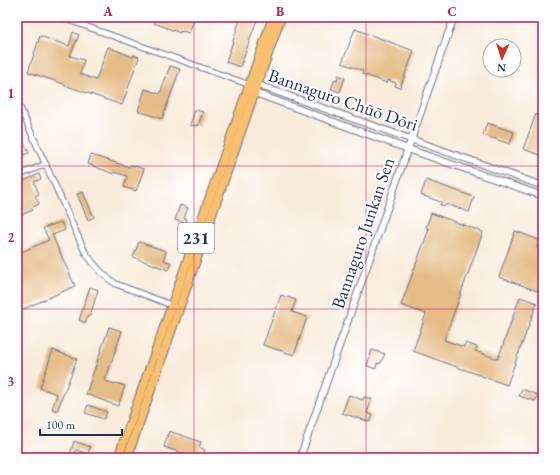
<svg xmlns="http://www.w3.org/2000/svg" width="560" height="475" viewBox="0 0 560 475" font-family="'EB Garamond',serif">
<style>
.building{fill:#e5bc85}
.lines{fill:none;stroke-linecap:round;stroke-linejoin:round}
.minor-casing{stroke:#68718a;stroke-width:7}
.tertiary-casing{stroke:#68718a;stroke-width:8}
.trunk-casing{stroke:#68718a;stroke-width:10}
.minor{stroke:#fff;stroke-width:5}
.tertiary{stroke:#fff;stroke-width:6}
.trunk{stroke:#f9bf6d;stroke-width:8}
.grid{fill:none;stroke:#c2185b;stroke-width:1;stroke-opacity:0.55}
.labels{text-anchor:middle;stroke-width:4;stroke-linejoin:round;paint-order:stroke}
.shield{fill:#fff;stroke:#5f6d8e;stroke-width:1}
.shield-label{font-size:17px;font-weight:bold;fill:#1b2f5e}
.street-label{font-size:18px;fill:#1b2f5e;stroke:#fff}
.neatline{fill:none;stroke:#c2185b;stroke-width:1.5}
.grid-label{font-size:13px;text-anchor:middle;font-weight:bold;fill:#c2185b}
</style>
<rect width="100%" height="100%" fill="#fff"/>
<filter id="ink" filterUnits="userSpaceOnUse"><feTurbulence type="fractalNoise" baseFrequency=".025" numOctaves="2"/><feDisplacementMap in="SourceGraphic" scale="8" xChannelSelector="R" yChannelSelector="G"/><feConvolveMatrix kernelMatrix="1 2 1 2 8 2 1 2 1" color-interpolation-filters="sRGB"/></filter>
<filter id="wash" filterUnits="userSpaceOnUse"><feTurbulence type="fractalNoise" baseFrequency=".012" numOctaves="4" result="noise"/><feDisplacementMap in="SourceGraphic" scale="16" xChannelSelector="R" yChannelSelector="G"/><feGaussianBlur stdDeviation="0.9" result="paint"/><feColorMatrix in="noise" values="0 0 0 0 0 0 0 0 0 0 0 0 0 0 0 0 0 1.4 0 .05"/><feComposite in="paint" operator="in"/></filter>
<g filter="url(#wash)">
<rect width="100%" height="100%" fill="#f8ebdb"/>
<g id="blocks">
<g class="building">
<path d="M 156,17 L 195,17 L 189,33 L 183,31 L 183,32 L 180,31 L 180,33 L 154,23 Z"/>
<path d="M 241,17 L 258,17 L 240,67 L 226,62 Z"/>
<path d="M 355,29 L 414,51 L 400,88 L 395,86 L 396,83 L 388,80 L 387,83 L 362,74 L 363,71 L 342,63 Z"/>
<path d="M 73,32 L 79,35 L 70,56 L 84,60 L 80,74 L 96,80 L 108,47 L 133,57 L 134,55 L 139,57 L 122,105 L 64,85 L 64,84 L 28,72 L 40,36 L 69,46 Z"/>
<path d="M 170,66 L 180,69 L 162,119 L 138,111 L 145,89 L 160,94 Z"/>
<path d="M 338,75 L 345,78 L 340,92 L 331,89 L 335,79 L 337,80 Z"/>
<path d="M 195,110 L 203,112 L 198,126 L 194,125 L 194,126 L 190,125 Z"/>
<path d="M 536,114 L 543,116 L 543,156 L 523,149 Z"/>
<path d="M 487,123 L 514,132 L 510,144 L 483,135 Z"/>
<path d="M 24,143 L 29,153 L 21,156 L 17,146 Z"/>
<path d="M 91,155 L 129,167 L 131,165 L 144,169 L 136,191 L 124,187 L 127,176 L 114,172 L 114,174 L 88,164 Z"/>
<path d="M 39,174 L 41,179 L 34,182 L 39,194 L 35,196 L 39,204 L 31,208 L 33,210 L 17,217 L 17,184 Z"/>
<path d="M 426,180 L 474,197 L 469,212 L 446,204 L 445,206 L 440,205 L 441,202 L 421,195 Z"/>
<path d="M 83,192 L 94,217 L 88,220 L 77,194 Z"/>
<path d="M 180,205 L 188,208 L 184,218 L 187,219 L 186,223 L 175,220 Z"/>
<path d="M 431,213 L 483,232 L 444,340 L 464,347 L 465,343 L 477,347 L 475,351 L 498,359 L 520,297 L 537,303 L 507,385 L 413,351 L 426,314 L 401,305 L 429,229 L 426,228 Z"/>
<path d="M 61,222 L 65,230 L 52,235 L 75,286 L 17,312 L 17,254 L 49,240 L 43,228 Z"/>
<path d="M 515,231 L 539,240 L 537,248 L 543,250 L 543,293 L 499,277 Z"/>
<path d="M 139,242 L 166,251 L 164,260 L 171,263 L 168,270 L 133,257 Z"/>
<path d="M 90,287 L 98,290 L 90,316 L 88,316 L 85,323 L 79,320 Z"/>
<path d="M 281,295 L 296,300 L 292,312 L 307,317 L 294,355 L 263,345 Z"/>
<path d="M 109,327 L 122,331 L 105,381 L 115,384 L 116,383 L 125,386 L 118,406 L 86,394 Z"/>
<path d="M 53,350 L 77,359 L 57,411 L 52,409 L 57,394 L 40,388 Z"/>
<path d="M 372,350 L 385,354 L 380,364 L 377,363 L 376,369 L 367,366 Z"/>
<path d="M 522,389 L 538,395 L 535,401 L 519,396 Z"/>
<path d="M 349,395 L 363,400 L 364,397 L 372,399 L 367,413 L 373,415 L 370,422 L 342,413 Z"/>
<path d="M 88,405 L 107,412 L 104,419 L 85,413 Z"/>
<path d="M 169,431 L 201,442 L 199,447 L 205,450 L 202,458 L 197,458 L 164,447 Z"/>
<path d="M 74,441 L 90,447 L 88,454 L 76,450 L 74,456 L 77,458 L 63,458 L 65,453 L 70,455 Z"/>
</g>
</g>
</g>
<g filter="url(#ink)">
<use href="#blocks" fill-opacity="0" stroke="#68718a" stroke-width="1"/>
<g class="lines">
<defs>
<g id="minor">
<path d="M 60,17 L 250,85"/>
<path d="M 17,101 L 85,252 C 94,265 103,276 116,284 L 174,306"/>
<path d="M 17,176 L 46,164"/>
</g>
<g id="tertiary">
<path d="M 254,85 L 258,85 L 543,186"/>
<path d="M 252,90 L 255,93 L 408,149 L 543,196"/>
<path d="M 300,458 L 454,17"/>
</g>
<g id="trunk">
<path d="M 118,458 L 273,17"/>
<path d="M 127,458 L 281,17"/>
</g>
</defs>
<use href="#minor" class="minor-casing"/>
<use href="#tertiary" class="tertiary-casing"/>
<use href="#trunk" class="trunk-casing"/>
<use href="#minor" class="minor"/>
<use href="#tertiary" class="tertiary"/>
<use href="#trunk" class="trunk"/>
</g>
</g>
<path class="grid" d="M 194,17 L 194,458M 366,17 L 366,458M 17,166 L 543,166M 17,309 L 543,309"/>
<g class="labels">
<rect class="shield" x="178" y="223" width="36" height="30" rx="3"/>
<g class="shield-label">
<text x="196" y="244">231</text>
</g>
<g class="street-label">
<text transform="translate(343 100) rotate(19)" y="6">Bannaguro Chūō Dōri</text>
<text transform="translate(363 233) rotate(-71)" y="6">Bannaguro Junkan Sen</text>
</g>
</g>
<rect width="560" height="475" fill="none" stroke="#fff" stroke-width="44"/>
<g transform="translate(502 58) rotate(183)"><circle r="19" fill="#ffffff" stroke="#a4acbf"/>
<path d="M0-3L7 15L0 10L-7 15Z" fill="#c8321e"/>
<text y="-6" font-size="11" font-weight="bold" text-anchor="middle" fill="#1b2f5e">N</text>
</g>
<path d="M40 429v6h82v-6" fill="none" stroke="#1b2f5e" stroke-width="2"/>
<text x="46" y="429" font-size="12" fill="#1b2f5e" stroke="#ffffff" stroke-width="3" paint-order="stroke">100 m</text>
<rect x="22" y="22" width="516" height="431" class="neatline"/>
<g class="grid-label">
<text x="108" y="16">A</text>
<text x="280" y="16">B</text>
<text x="452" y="16">C</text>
<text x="11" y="98">1</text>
<text x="11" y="242">2</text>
<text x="11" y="386">3</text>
</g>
</svg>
